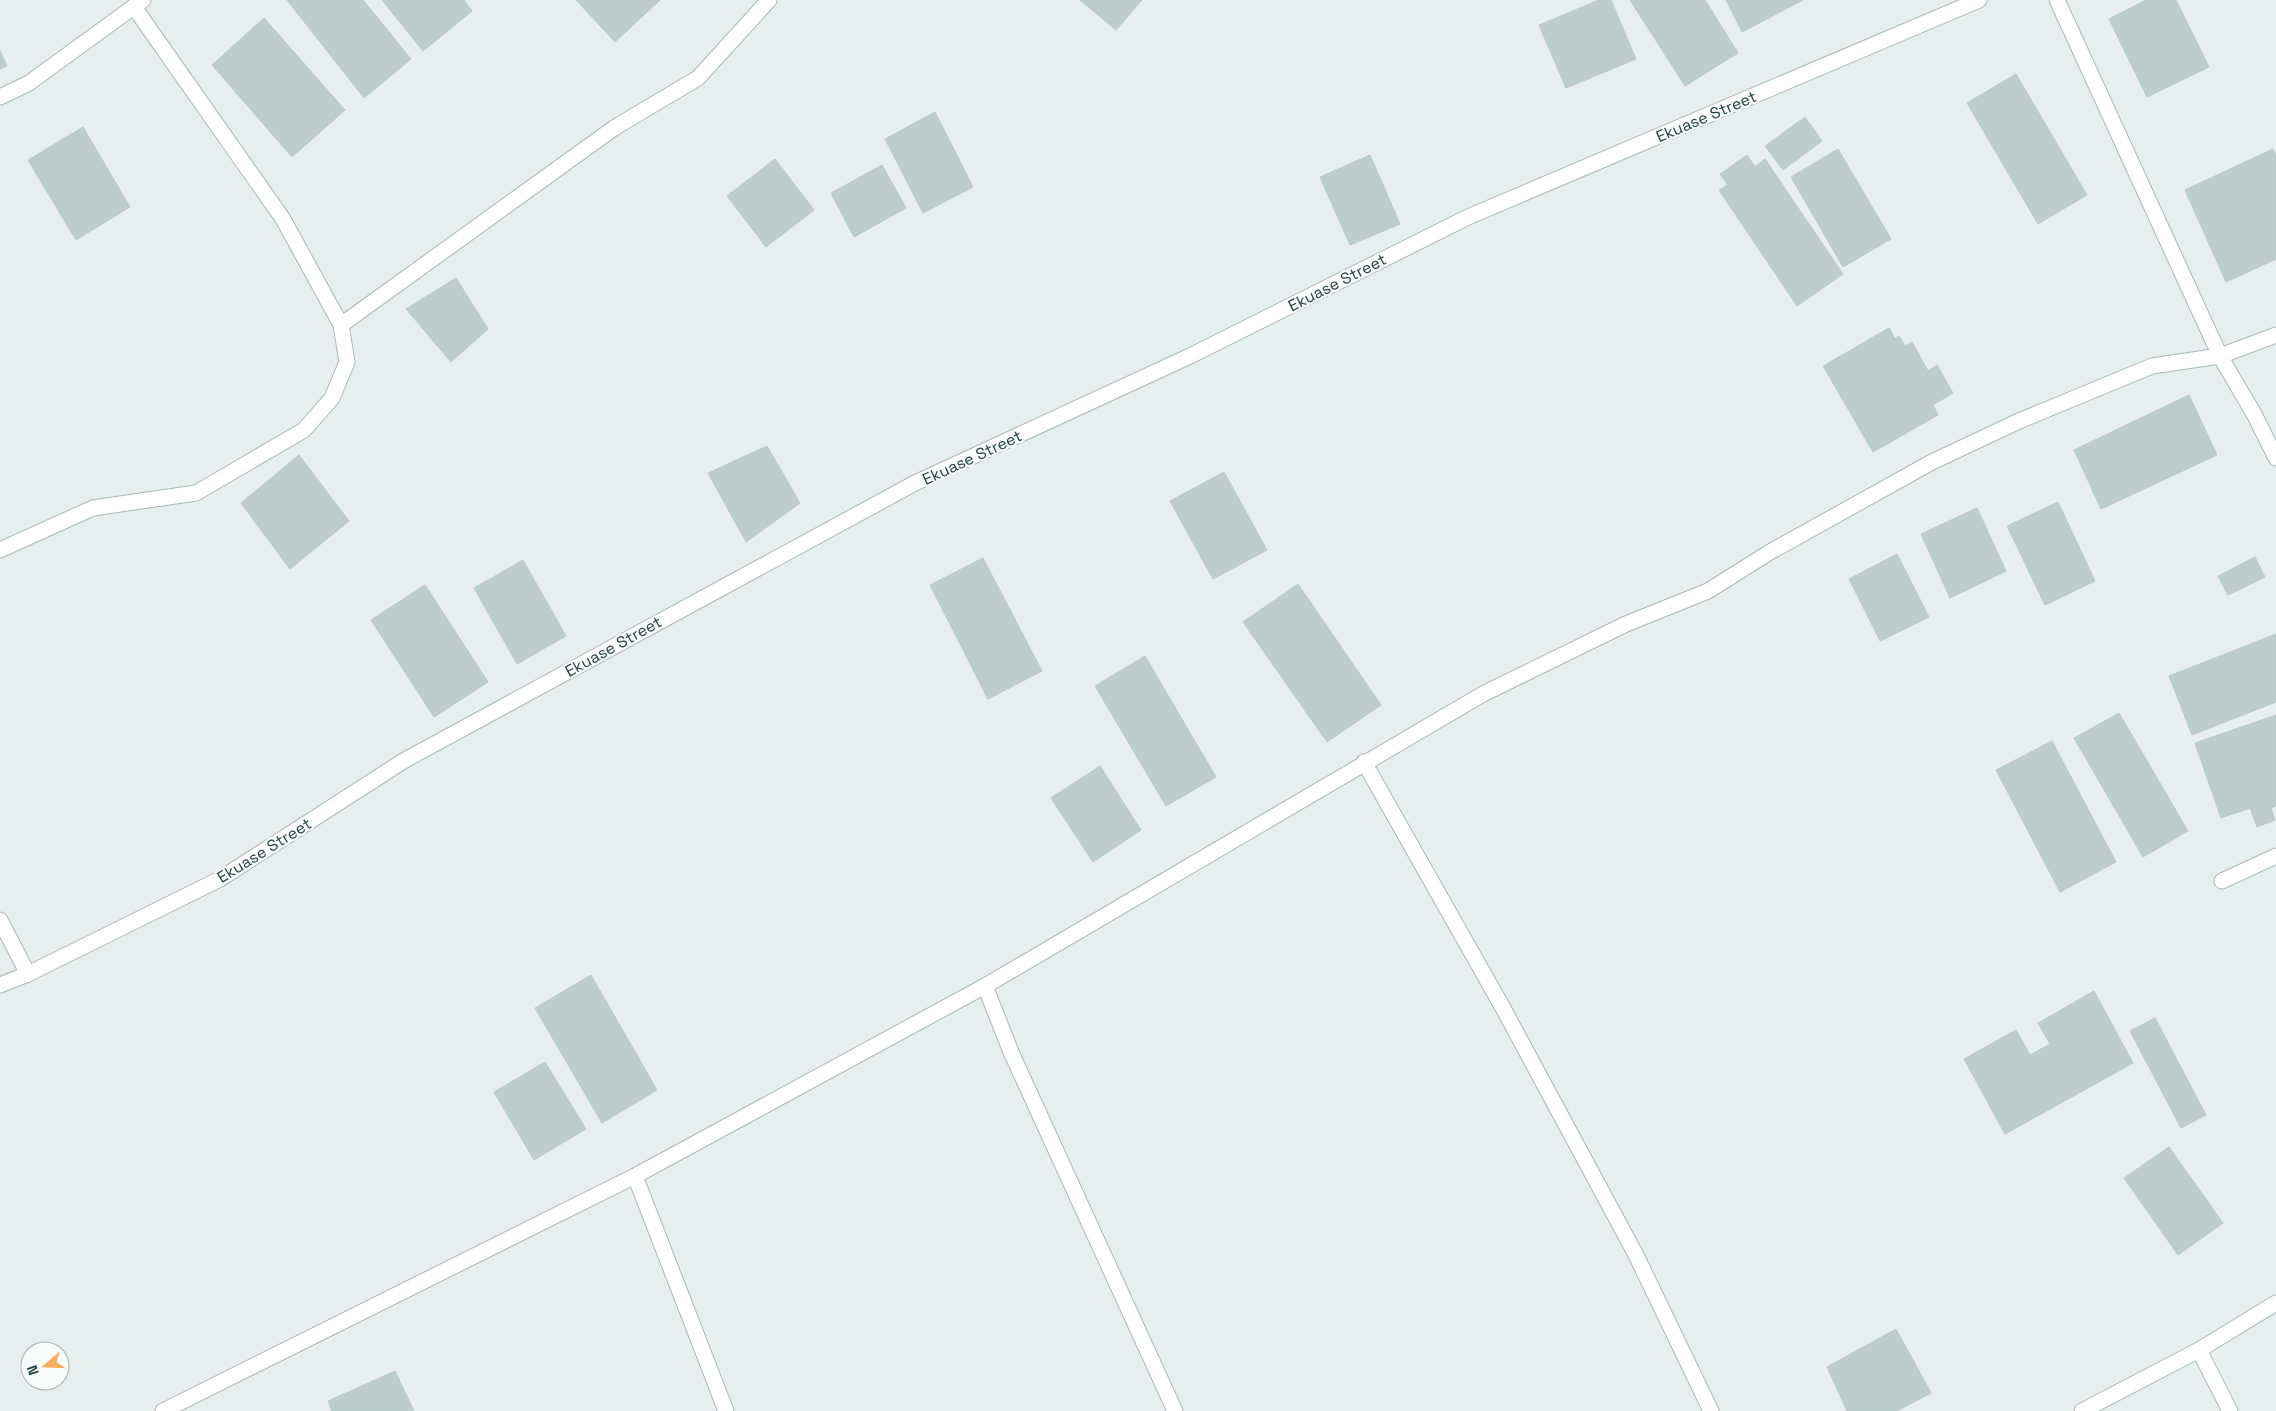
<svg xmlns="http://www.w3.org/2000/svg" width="2276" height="1411" viewBox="0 0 2276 1411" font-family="'Space Grotesk',sans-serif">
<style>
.building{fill:#bdcdcb;stroke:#b7cac7}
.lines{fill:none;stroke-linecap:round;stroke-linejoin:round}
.minor-casing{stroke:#a8b8b7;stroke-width:17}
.minor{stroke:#fff;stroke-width:15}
.labels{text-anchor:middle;stroke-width:4.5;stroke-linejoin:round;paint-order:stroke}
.street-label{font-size:16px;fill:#234343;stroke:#f7fbfa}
</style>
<rect width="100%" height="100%" fill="#e6efee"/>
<g class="building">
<path d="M 287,0 L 363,0 L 411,59 L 364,98 Z"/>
<path d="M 382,0 L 464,0 L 472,11 L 423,51 Z"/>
<path d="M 576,0 L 660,0 L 615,42 Z"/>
<path d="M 1080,0 L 1142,0 L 1116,30 Z"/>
<path d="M 1599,0 L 1611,0 L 1636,59 L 1566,88 L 1539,25 Z"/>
<path d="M 1630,0 L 1705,0 L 1738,53 L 1685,86 Z"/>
<path d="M 1726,0 L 1803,0 L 1742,32 Z"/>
<path d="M 2146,0 L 2176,0 L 2209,67 L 2147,97 L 2109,19 Z"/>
<path d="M 264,18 L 345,110 L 292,157 L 212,65 Z"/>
<path d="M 0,51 L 7,66 L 0,69 Z"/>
<path d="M 2016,74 L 2087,195 L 2038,224 L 1967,103 Z"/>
<path d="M 935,112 L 973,187 L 923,213 L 885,139 Z"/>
<path d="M 1805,117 L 1822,141 L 1783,170 L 1765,146 Z"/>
<path d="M 83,127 L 130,207 L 76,240 L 28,160 Z"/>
<path d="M 1838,149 L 1891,239 L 1843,267 L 1791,177 Z"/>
<path d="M 2273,149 L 2276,155 L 2276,259 L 2226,282 L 2185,190 Z"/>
<path d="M 1370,155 L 1400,224 L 1350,245 L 1320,177 Z"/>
<path d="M 1747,155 L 1755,167 L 1765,159 L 1843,274 L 1797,306 L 1719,190 L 1728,185 L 1720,174 Z"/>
<path d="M 775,159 L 814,210 L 766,247 L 727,196 Z"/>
<path d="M 882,165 L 906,208 L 854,237 L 831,193 Z"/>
<path d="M 456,278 L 488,329 L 451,362 L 406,309 Z"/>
<path d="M 1889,328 L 1895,339 L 1899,336 L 1905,346 L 1912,342 L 1928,371 L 1937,365 L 1953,393 L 1933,405 L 1938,415 L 1873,452 L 1823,366 Z"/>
<path d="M 2189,395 L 2217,455 L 2101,509 L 2074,450 Z"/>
<path d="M 767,446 L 800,503 L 746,542 L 708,473 Z"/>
<path d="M 299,455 L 349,521 L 290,569 L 241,503 Z"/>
<path d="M 1224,472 L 1267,550 L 1213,579 L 1170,501 Z"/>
<path d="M 2058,502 L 2095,581 L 2045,605 L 2007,526 Z"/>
<path d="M 1977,508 L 2006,571 L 1950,598 L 1921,534 Z"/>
<path d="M 1897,554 L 1929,617 L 1880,641 L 1849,579 Z"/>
<path d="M 2255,557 L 2265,577 L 2228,595 L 2218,576 Z"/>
<path d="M 983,558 L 1042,671 L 988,699 L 930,585 Z"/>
<path d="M 523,560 L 566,636 L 517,664 L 474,588 Z"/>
<path d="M 1298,584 L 1381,705 L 1327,742 L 1243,622 Z"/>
<path d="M 425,585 L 488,682 L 434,717 L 371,620 Z"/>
<path d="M 2276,634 L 2276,702 L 2192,735 L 2169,676 Z"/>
<path d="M 1145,656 L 1216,777 L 1166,806 L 1095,686 Z"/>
<path d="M 2119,713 L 2188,831 L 2143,857 L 2074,738 Z"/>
<path d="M 2276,715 L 2276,806 L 2271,808 L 2275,820 L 2257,827 L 2250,808 L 2221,818 L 2195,743 Z"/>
<path d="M 2052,741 L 2116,862 L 2060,892 L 1996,770 Z"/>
<path d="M 1100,766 L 1141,830 L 1093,862 L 1051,798 Z"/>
<path d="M 591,975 L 657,1090 L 602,1123 L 535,1008 Z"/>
<path d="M 2094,991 L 2133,1063 L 2005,1134 L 1964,1059 L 2016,1030 L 2030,1055 L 2050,1044 L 2038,1023 Z"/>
<path d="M 2155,1018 L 2206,1115 L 2181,1128 L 2130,1031 Z"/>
<path d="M 545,1062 L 586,1129 L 534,1160 L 494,1092 Z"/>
<path d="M 2169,1147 L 2223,1223 L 2178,1255 L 2124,1178 Z"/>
<path d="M 1896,1329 L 1931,1393 L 1897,1411 L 1847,1411 L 1827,1367 Z"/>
<path d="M 395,1371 L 414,1411 L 332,1411 L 328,1401 Z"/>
</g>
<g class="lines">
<defs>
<g id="minor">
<path d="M 2057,0 L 2220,356 L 2254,414 L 2276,458"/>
<path d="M 0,97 L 29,83 L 143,0"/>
<path d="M 341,325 L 614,128 L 698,78 L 769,0"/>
<path d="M 0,550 L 93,508 L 196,493 L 304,430 L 332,398 L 347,362 L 341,325 L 283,219 L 134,7"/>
<path d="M 1364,762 L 1503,1008 L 1636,1255 L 1711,1411"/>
<path d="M 2222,881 L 2276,856"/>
<path d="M 0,920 L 28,974"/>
<path d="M 0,985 L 28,974 L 220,879 L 405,760 L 915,483 L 1190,356 L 1468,217 L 1979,0"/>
<path d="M 985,986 L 1011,1052 L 1175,1411"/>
<path d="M 635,1176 L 726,1411"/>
<path d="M 2199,1350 L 2230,1411"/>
<path d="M 163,1411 L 635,1176 L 985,986 L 1483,694 L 1626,624 L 1708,591 L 1770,552 L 1932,462 L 2019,421 L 2152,366 L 2220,356 L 2276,335"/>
<path d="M 2082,1411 L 2199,1350 L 2276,1303"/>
</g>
</defs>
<use href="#minor" class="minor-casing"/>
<use href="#minor" class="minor"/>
</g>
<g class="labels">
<g class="street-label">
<text transform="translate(1706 116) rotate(-23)" y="6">Ekuase Street</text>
<text transform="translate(1337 282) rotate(-27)" y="6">Ekuase Street</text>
<text transform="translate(972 457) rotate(-25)" y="6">Ekuase Street</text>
<text transform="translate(613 646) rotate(-29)" y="6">Ekuase Street</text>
<text transform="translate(264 850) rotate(-32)" y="6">Ekuase Street</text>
</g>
</g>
<g transform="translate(45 1366) rotate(251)"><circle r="24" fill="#f7fbfa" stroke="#a2b1b1"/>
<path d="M0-4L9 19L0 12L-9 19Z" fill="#f9ae5a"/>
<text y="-8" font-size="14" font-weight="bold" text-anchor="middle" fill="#234343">N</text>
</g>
</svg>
